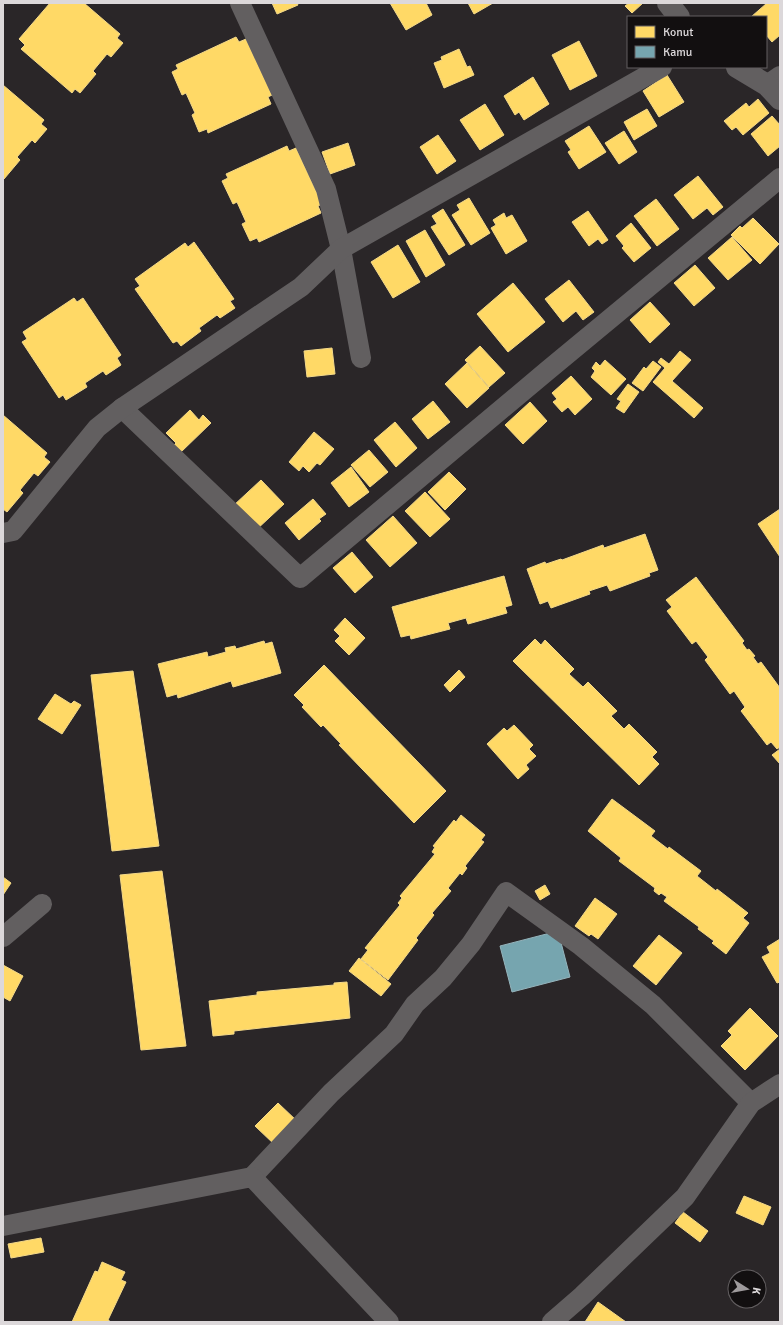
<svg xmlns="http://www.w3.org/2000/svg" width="783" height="1325" viewBox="0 0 783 1325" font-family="Signika,sans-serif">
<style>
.homes{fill:#ffd966;stroke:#f4d989}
.public{fill:#76a5af;stroke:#95b4bc}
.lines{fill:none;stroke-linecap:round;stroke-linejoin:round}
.minor{stroke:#625f60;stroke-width:20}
.tertiary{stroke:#625f60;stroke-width:22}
</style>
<rect width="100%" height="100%" fill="#2a2628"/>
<g class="homes">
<path d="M 50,3 L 84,3 L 120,34 L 117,38 L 123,43 L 111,57 L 107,54 L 93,71 L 96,74 L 80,93 L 75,89 L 72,93 L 21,49 L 25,45 L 19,39 Z"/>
<path d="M 272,3 L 297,3 L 298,5 L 277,14 Z"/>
<path d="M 390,3 L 426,3 L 432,15 L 406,30 Z"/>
<path d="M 468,3 L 493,3 L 474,14 Z"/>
<path d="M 629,3 L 643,3 L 632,13 L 625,6 Z"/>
<path d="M 767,3 L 780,3 L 780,35 L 772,42 L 766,35 L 766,17 L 751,17 Z"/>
<path d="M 236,37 L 239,42 L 246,39 L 272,95 L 268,97 L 271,104 L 208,133 L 207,129 L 199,132 L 192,115 L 195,113 L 186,93 L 182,95 L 172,72 L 178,69 L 176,65 Z"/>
<path d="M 579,41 L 597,76 L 570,90 L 552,55 Z"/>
<path d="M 459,49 L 467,67 L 470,66 L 474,75 L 444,88 L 434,63 L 442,60 L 441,57 Z"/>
<path d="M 667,75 L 684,102 L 659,117 L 643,91 Z"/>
<path d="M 533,77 L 549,104 L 524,120 L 519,112 L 515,115 L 504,96 Z"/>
<path d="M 3,85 L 44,120 L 41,124 L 47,129 L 35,143 L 32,140 L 17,157 L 20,160 L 4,179 L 3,178 Z"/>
<path d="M 758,99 L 769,113 L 743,135 L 736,127 L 732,130 L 724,121 L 746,103 L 749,107 Z"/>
<path d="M 485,104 L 504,135 L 480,150 L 460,120 Z"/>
<path d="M 647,109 L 657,126 L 634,140 L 624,122 Z"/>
<path d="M 772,116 L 780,125 L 780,146 L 768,156 L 751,134 Z"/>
<path d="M 589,126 L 606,152 L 579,169 L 568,152 L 571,150 L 565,141 Z"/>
<path d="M 624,131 L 637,152 L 619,164 L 605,143 Z"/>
<path d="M 438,135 L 456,161 L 437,174 L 420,147 Z"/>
<path d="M 348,143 L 355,165 L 330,174 L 322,152 Z"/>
<path d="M 287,146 L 289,151 L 296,148 L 322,204 L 318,206 L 321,213 L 259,242 L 257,238 L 250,241 L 242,224 L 246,222 L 237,202 L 233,204 L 222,181 L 228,178 L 226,174 Z"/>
<path d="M 698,176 L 723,207 L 713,215 L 707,208 L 693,219 L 674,195 Z"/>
<path d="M 469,198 L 490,233 L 471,245 L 452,215 L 460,210 L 457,205 Z"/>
<path d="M 656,199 L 679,229 L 657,246 L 634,216 Z"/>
<path d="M 443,209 L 465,245 L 449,255 L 431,227 L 437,224 L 432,216 Z"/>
<path d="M 588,211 L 608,240 L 602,244 L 598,239 L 589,246 L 572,222 Z"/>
<path d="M 504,213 L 506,218 L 512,215 L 527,241 L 506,254 L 491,228 L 496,225 L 493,220 Z"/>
<path d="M 753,218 L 779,244 L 760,264 L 731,235 L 740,226 L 742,228 Z"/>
<path d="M 631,223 L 651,248 L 634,262 L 622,248 L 624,246 L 616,236 Z"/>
<path d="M 425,230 L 445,265 L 426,277 L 406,241 Z"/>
<path d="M 732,237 L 752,260 L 728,280 L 708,258 Z"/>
<path d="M 194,242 L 234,299 L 230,301 L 235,308 L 220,318 L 217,315 L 199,328 L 201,331 L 181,346 L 177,341 L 173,343 L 135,289 L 140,286 L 135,279 L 185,243 L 188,247 Z"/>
<path d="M 398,245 L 420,282 L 393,298 L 371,262 Z"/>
<path d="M 695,265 L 715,288 L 694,306 L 674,283 Z"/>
<path d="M 569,280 L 594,312 L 583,320 L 576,311 L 563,322 L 545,299 Z"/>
<path d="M 513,283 L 545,322 L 508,352 L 477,314 Z"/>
<path d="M 74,298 L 77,302 L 83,298 L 121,355 L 117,358 L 121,365 L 106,375 L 103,371 L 85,383 L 87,387 L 66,400 L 63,395 L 59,398 L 22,342 L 27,339 L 23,332 Z"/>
<path d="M 650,302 L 670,324 L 650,343 L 630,320 Z"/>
<path d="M 480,346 L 505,373 L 489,387 L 465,360 Z"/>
<path d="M 332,348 L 335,374 L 307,377 L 304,351 Z"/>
<path d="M 680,351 L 691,360 L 672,381 L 703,408 L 694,418 L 653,382 L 665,368 L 658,362 L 661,358 L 669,364 Z"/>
<path d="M 605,360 L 626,379 L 611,395 L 591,377 L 595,371 L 592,368 L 596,362 L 600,366 Z"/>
<path d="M 653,361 L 661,367 L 643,391 L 632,383 L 644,367 L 646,369 Z"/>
<path d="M 467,363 L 489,388 L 467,408 L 445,384 Z"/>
<path d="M 571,376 L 592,399 L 575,415 L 568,407 L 562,412 L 553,402 L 557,399 L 552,393 Z"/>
<path d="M 628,384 L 639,392 L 624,413 L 616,408 L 621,401 L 617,399 Z"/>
<path d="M 433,401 L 450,422 L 428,439 L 412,419 Z"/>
<path d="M 530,402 L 547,421 L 523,444 L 505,425 Z"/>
<path d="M 190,410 L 199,420 L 203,415 L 211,423 L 180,453 L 174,445 L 176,443 L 166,433 Z"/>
<path d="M 3,415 L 47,453 L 44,457 L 50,462 L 38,476 L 34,473 L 20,490 L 23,493 L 7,512 L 3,509 Z"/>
<path d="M 395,422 L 417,448 L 396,467 L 374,440 Z"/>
<path d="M 314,432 L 334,449 L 320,465 L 317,463 L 309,472 L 303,466 L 299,471 L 289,462 Z"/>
<path d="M 369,450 L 388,472 L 370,487 L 351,465 Z"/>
<path d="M 351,467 L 369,492 L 349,507 L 331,483 Z"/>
<path d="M 449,472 L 466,489 L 445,510 L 428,492 Z"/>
<path d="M 261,480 L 284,504 L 255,531 L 233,506 Z"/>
<path d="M 425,492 L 450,519 L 430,537 L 405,511 Z"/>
<path d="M 313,499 L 326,514 L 319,519 L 321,521 L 299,540 L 285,523 Z"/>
<path d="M 780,509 L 780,557 L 758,524 Z"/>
<path d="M 393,516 L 417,543 L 390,567 L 366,540 Z"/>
<path d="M 645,534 L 658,570 L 649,573 L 650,576 L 610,591 L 607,585 L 589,591 L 590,594 L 551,608 L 548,601 L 540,604 L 527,569 L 545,562 L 546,564 L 561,559 L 562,560 L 603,545 L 604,548 Z"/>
<path d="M 352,552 L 373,577 L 355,593 L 333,568 Z"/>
<path d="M 504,576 L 512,605 L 505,607 L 507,613 L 468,624 L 466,618 L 448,623 L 450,629 L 411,639 L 410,635 L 401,637 L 392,607 Z"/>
<path d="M 696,577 L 744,641 L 742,643 L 747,650 L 749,649 L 755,656 L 753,657 L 758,664 L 761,662 L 780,688 L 780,747 L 777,749 L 771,742 L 767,745 L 741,711 L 745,707 L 734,691 L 730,694 L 705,660 L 708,657 L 696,641 L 692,644 L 667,611 L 672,607 L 666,600 Z"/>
<path d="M 345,618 L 365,638 L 349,655 L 335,641 L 340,636 L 334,630 Z"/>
<path d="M 535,639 L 541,645 L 545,640 L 574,669 L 569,674 L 583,687 L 588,682 L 617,711 L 611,716 L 624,729 L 629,724 L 657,752 L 652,757 L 659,764 L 639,785 L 513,661 Z"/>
<path d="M 264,641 L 265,644 L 272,642 L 281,673 L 233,687 L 231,681 L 178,698 L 177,694 L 167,697 L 158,664 L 207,652 L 208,657 L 226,652 L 225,648 L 235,646 L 236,649 Z"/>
<path d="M 324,665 L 446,791 L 414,823 L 339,745 L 341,744 L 323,725 L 321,727 L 302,707 L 304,705 L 294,695 Z"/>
<path d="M 459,670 L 465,677 L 450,692 L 444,685 Z"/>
<path d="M 133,671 L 159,846 L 112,851 L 91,675 Z"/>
<path d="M 55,694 L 71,704 L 74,701 L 81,705 L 62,734 L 38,719 Z"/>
<path d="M 514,725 L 533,745 L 529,749 L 536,756 L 526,765 L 529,769 L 518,779 L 487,744 L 504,728 L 507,731 Z"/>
<path d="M 780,749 L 780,764 L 772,755 Z"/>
<path d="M 612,799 L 655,831 L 651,836 L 668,849 L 669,847 L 701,871 L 697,876 L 716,891 L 717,889 L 748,913 L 743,918 L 749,923 L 726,954 L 712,943 L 714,941 L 698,929 L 699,927 L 664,901 L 667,897 L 661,893 L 659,895 L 654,891 L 655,888 L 619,861 L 621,858 L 588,831 Z"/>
<path d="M 461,815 L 485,835 L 481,840 L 484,842 L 465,866 L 467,868 L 462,875 L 460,873 L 448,888 L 451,891 L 432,913 L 434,915 L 416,938 L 418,940 L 388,980 L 361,959 L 368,950 L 365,948 L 400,905 L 398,903 L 402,898 L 400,896 L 435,854 L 432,852 L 435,847 L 433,846 L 454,820 L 456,822 Z"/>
<path d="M 162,871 L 186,1046 L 141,1050 L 120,875 Z"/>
<path d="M 3,877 L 11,883 L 3,895 Z"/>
<path d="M 545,885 L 550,894 L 540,900 L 535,891 Z"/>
<path d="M 595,898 L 617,914 L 598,939 L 591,934 L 589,936 L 575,926 Z"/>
<path d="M 659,935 L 682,953 L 656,985 L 633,966 Z"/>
<path d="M 780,939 L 780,982 L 777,983 L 762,957 L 770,953 L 767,947 Z"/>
<path d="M 359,958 L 391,984 L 381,996 L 349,971 Z"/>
<path d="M 3,965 L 23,976 L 10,1001 L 3,997 Z"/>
<path d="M 347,982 L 350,1018 L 234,1031 L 234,1034 L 213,1036 L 209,1001 L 257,995 L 257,992 L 334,985 L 334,983 Z"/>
<path d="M 750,1008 L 778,1036 L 745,1070 L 721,1046 L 732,1035 L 728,1031 Z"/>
<path d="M 278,1103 L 298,1122 L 275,1145 L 255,1126 Z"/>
<path d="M 744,1196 L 771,1207 L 763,1225 L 736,1213 Z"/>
<path d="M 683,1212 L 708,1231 L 700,1242 L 675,1223 Z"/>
<path d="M 41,1238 L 44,1252 L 11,1258 L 8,1244 Z"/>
<path d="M 102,1262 L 125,1272 L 121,1280 L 126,1282 L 108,1320 L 111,1322 L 72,1322 L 95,1271 L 98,1272 Z"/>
<path d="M 598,1302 L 626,1322 L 585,1322 Z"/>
</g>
<path class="public" d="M 558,931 L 570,977 L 512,992 L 500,946 Z"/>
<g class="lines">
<g class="minor">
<path d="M 240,3 L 326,189 L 341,249 L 361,358"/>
<path d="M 767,85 L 780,76"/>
<path d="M 122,408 L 300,578 L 547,371 L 780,178"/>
<path d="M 3,533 L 13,531 L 97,428 L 122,408 L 301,287 L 341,249 L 662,67"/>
<path d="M 3,937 L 42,904"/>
<path d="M 252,1177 L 331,1093 L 394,1034 L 415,1004 L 443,978 L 471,944 L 506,892 L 581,946 L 653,1005 L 751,1103"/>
<path d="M 3,1226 L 252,1177 L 389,1322"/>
<path d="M 552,1322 L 582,1296 L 685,1197 L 751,1103 L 780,1084"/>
</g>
<g class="tertiary">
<path d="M 668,3 L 679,17"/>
<path d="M 737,67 L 767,85 L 780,99"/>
</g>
</g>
<rect width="783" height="1325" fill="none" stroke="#dcd8da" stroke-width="8"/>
<rect x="627" y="16" width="140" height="52" fill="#120f10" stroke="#635f61"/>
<rect x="635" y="26" width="20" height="12" fill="#ffd966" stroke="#635f61"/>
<text x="663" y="36" font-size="12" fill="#dcd8da">Konut</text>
<rect x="635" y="46" width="20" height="12" fill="#76a5af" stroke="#635f61"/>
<text x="663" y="56" font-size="12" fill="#dcd8da">Kamu</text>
<g transform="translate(747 1289) rotate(101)"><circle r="19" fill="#120f10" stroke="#635f61"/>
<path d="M0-3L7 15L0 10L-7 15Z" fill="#9e9a9c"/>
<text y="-6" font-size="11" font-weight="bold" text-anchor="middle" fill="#dcd8da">K</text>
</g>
</svg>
